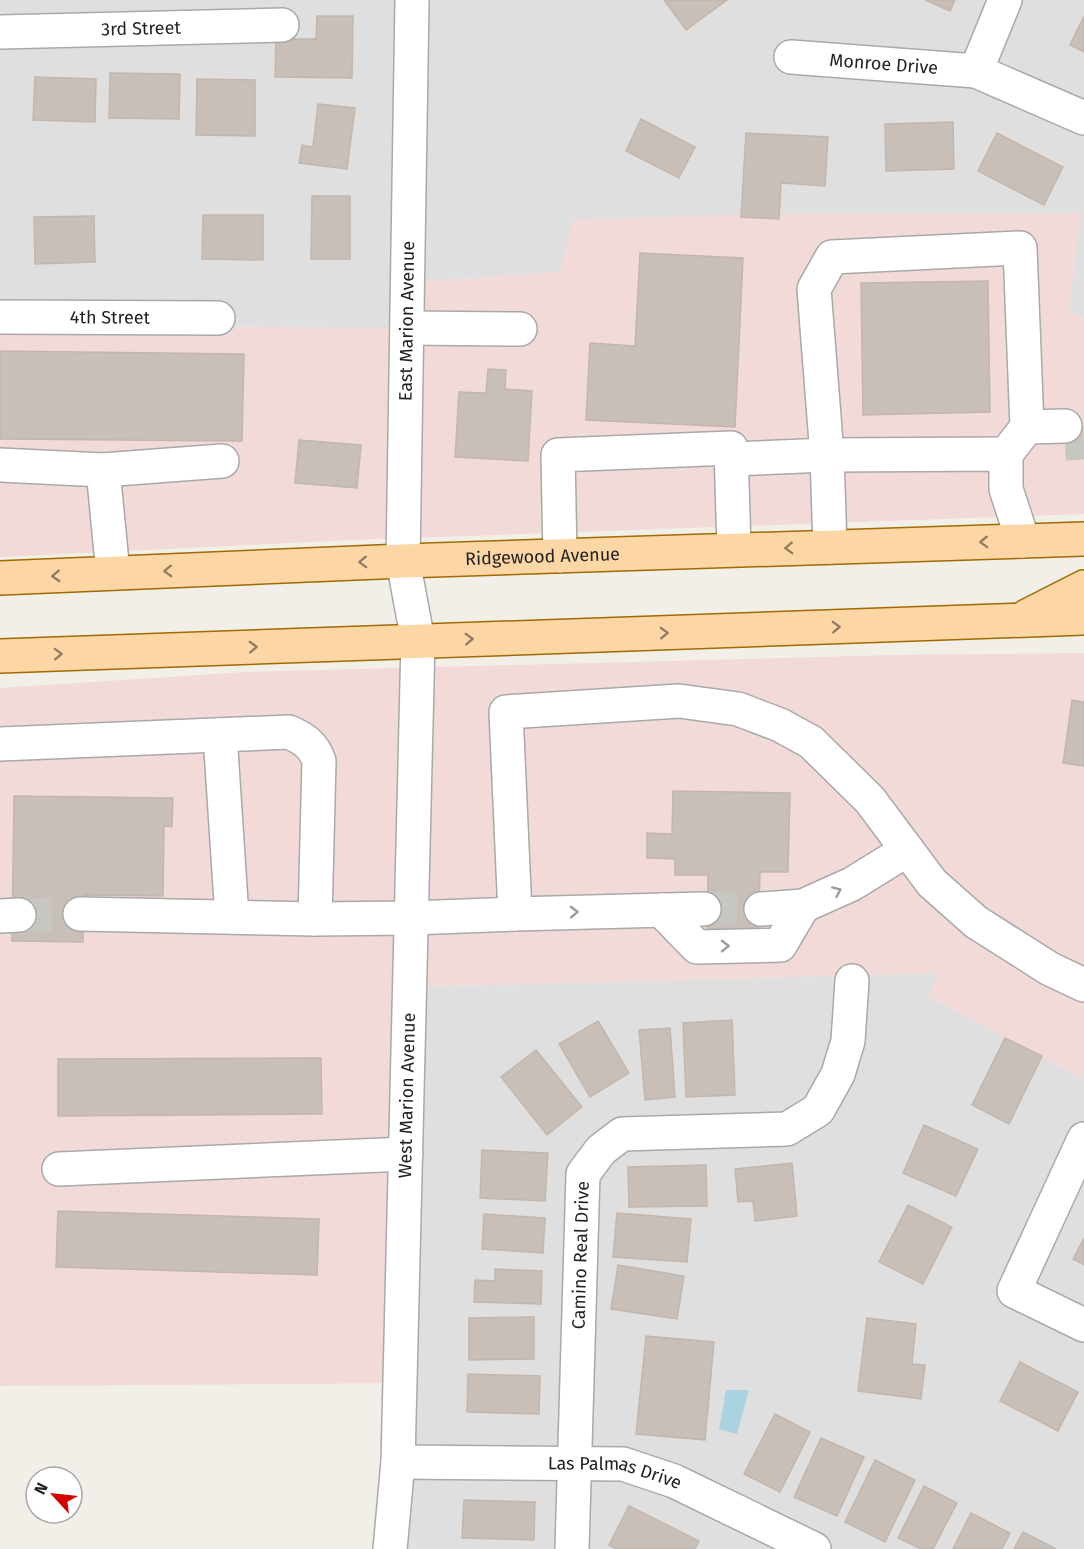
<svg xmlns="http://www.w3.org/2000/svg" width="1084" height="1549" viewBox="0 0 1084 1549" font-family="'Fira Sans',sans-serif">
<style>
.residential{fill:#e0dfdf}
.commercial{fill:#f2dad9}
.water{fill:#aad3df}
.building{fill:#c7bfb8;stroke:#c4b6ab;stroke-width:1.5}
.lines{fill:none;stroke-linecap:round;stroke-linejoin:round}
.minor-tunnel{stroke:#c8c6c1;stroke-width:33;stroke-dasharray:33 16;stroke-linecap:butt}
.minor-casing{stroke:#a9a9a9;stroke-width:36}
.major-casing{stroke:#a06b00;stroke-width:36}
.minor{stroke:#fff;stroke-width:33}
.major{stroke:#fcd6a4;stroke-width:33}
.oneway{stroke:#8f7c63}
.oneway2{stroke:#9c9c9c}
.labels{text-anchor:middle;stroke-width:4.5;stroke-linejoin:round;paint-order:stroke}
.street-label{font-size:18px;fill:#222;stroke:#fff}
</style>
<rect width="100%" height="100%" fill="#f2efe9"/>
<g class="residential">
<path d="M 0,0 L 1084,0 L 1084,318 L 1069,312 L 1080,214 L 560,272 L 406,283 L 408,329 L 0,323 Z"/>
<path d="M 939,973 L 928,996 L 1084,1080 L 1084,1549 L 402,1549 L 411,987 Z"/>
</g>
<g class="commercial">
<path d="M 751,214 L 1080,214 L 1069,312 L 1084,318 L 1084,514 L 352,540 L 0,557 L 0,323 L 408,329 L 406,283 L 560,272 L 573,220 Z"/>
<path d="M 1084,653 L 1084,1080 L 928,996 L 939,973 L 411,987 L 412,1383 L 0,1386 L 0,688 L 246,672 L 894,655 Z"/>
</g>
<path class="water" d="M 726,1390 L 749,1390 L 737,1434 L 719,1429 Z"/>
<g class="building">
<path d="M 664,0 L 727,0 L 686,30 Z"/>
<path d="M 925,0 L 955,0 L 950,11 Z"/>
<path d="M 317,16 L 353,16 L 352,78 L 275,77 L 276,39 L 316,39 Z"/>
<path d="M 1084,16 L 1084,52 L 1070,45 Z"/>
<path d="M 110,73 L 180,74 L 179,119 L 109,118 Z"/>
<path d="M 35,77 L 96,79 L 95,122 L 33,120 Z"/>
<path d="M 197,79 L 255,80 L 255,136 L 196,135 Z"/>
<path d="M 318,104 L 355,108 L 347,169 L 299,163 L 302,145 L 313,147 Z"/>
<path d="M 641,119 L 695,147 L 679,178 L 626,151 Z"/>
<path d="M 953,122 L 954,169 L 886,171 L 885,124 Z"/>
<path d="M 746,133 L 828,137 L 825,186 L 781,183 L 779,219 L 741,217 Z"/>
<path d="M 997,133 L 1063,167 L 1044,205 L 978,171 Z"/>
<path d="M 312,196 L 350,196 L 350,259 L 311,259 Z"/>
<path d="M 203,215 L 263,215 L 263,260 L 202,259 Z"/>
<path d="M 94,216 L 95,262 L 35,264 L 34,217 Z"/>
<path d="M 640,253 L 743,258 L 735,427 L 586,420 L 590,343 L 635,346 Z"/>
<path d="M 988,281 L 990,412 L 863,415 L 861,283 Z"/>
<path d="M 0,351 L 244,354 L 242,441 L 0,439 Z"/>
<path d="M 488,369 L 506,370 L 505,389 L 532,391 L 528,461 L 455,457 L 459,392 L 486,393 Z"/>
<path d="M 299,440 L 361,445 L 357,488 L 295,483 Z"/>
<path d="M 1072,700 L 1084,702 L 1084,766 L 1063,763 Z"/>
<path d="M 673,791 L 790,793 L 788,872 L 760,872 L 758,937 L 707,936 L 708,875 L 675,875 L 675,859 L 647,858 L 647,833 L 672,834 Z"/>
<path d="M 14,796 L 173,798 L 172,827 L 164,826 L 163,896 L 84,895 L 83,942 L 12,941 Z"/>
<path d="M 732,1020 L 735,1095 L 686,1097 L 683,1023 Z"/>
<path d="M 598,1021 L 629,1073 L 590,1097 L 559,1044 Z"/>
<path d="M 670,1028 L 675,1097 L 645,1100 L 639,1030 Z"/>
<path d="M 1005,1038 L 1042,1056 L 1009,1124 L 972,1105 Z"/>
<path d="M 536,1050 L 582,1107 L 547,1135 L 501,1077 Z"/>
<path d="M 321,1058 L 322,1114 L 58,1116 L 58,1059 Z"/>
<path d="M 924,1125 L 978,1149 L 956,1196 L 903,1173 Z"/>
<path d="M 482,1150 L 548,1153 L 545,1201 L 480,1198 Z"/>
<path d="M 792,1163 L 797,1216 L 755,1221 L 753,1201 L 738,1202 L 735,1169 Z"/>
<path d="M 706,1165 L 707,1206 L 629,1207 L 628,1167 Z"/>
<path d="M 908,1205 L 952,1227 L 923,1284 L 879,1262 Z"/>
<path d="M 58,1211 L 319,1219 L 317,1275 L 56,1267 Z"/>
<path d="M 617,1213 L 691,1219 L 687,1262 L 613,1257 Z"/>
<path d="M 484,1214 L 545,1218 L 543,1253 L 482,1249 Z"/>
<path d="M 1084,1238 L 1084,1265 L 1073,1259 Z"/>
<path d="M 618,1265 L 684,1276 L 677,1319 L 611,1309 Z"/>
<path d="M 495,1269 L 542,1271 L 541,1304 L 474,1302 L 475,1280 L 495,1281 Z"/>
<path d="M 534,1317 L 534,1359 L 469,1360 L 469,1318 Z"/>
<path d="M 867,1318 L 916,1324 L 912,1364 L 925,1365 L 921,1399 L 858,1391 Z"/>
<path d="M 646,1336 L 714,1342 L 705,1440 L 636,1434 Z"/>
<path d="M 1020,1362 L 1078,1392 L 1058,1431 L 1000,1401 Z"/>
<path d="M 468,1374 L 540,1376 L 539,1414 L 467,1412 Z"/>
<path d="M 775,1414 L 810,1432 L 780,1492 L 744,1474 Z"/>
<path d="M 821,1438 L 864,1457 L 837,1516 L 794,1497 Z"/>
<path d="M 875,1460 L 915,1480 L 885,1542 L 845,1522 Z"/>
<path d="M 924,1486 L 957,1503 L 933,1549 L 921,1549 L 898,1538 Z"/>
<path d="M 464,1500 L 535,1502 L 534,1540 L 462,1538 Z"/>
<path d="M 629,1506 L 699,1541 L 695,1549 L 616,1549 L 609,1545 Z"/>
<path d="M 971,1513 L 1010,1533 L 1002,1549 L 953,1549 Z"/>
<path d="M 1023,1532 L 1056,1549 L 1014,1549 Z"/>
</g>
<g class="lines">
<g class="minor-tunnel">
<path d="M 1065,444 L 1084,443"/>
<path d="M 704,909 L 761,909"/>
<path d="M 19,915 L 80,914"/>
</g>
<defs>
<g id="minor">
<path id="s1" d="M 0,32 L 282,25"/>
<path id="s2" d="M 791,57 L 976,71 L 1084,118"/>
<path d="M 976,71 L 1005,0"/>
<path id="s3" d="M 0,317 L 218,318"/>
<path d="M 407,328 L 520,329"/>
<path d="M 1027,427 L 1065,426"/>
<path d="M 732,459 L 827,455 L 814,289 L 832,257 L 1020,248 L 1027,427 L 1006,454"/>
<path d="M 0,465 L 103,470 L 113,573"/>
<path d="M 103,470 L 222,461"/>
<path d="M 830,547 L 827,455 L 1006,454 L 1006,489 L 1023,541"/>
<path d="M 560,556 L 558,455 L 731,448 L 734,549"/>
<path d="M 220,735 L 232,917"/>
<path d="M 0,744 L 289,732 C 304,739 313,744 319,761 L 315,919 L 411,918 L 515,914 L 506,712 L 679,701 L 738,709 L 780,725 L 811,742 L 870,800 L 932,883 L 976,922 L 1050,969 L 1084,985"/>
<path d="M 761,909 L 803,906 L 852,884 L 907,850"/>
<path d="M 661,910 L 697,947 L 780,945 L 803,906"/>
<path d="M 80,914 L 315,919"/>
<path d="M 515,914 L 704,909"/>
<path d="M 0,916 L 19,915"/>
<path d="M 1084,1139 L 1014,1291 L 1084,1325"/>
<path d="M 59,1169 L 406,1154"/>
<path id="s4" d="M 398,1462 L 623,1464 L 674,1481 L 814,1549"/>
<path id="s5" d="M 390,1549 L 398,1462 L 418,641 L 403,561 L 412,0"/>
<path id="s6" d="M 572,1549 L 583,1174 L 601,1150 L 622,1134 L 787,1129 L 818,1110 L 838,1074 L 848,1041 L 852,981"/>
</g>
<g id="major">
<path id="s7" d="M 0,578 L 403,561 L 1084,539"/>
<path d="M 1027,616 L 1084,587"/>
<path d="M 0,656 L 1084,618"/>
</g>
</defs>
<use href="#minor" class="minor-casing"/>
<use href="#major" class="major-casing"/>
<use href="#minor" class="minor"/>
<use href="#major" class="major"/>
</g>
<defs><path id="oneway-chevron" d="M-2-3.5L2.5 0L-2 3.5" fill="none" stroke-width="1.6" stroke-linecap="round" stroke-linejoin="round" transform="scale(1.5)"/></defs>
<g class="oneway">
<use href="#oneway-chevron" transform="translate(984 542) rotate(178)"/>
<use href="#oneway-chevron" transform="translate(789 548) rotate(178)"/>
<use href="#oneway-chevron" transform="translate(363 562) rotate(178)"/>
<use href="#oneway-chevron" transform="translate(168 571) rotate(178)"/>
<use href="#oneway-chevron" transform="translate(56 576) rotate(177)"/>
<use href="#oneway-chevron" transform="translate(836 627) rotate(-2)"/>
<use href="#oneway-chevron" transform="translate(664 633) rotate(-2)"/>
<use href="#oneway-chevron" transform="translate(469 639) rotate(-2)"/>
<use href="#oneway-chevron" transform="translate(253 647) rotate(-2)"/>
<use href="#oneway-chevron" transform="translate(58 654) rotate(-2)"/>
</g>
<g class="oneway2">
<use href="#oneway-chevron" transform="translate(837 891) rotate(-24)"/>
<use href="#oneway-chevron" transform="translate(574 912) rotate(-1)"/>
<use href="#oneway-chevron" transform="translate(725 946) rotate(-1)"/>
</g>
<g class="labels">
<g class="street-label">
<text dy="6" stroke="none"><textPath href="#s1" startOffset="141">3rd Street</textPath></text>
<text dy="6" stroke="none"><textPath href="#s2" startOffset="93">Monroe Drive</textPath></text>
<text dy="6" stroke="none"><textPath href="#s3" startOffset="110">4th Street</textPath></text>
<text dy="6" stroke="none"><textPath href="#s5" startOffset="1230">East Marion Avenue</textPath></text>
<text dy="6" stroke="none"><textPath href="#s7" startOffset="543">Ridgewood Avenue</textPath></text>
<text dy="6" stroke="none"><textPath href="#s5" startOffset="454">West Marion Avenue</textPath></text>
<text dy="6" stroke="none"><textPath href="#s6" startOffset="294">Camino Real Drive</textPath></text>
<text dy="6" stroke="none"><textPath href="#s4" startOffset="218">Las Palmas Drive</textPath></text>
</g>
</g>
<g transform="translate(54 1495) rotate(297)"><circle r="28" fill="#ffffff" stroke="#a7a7a7" stroke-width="1.5"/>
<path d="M0-4.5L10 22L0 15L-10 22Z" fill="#d40000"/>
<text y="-9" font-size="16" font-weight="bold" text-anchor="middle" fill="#222222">N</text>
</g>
</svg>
